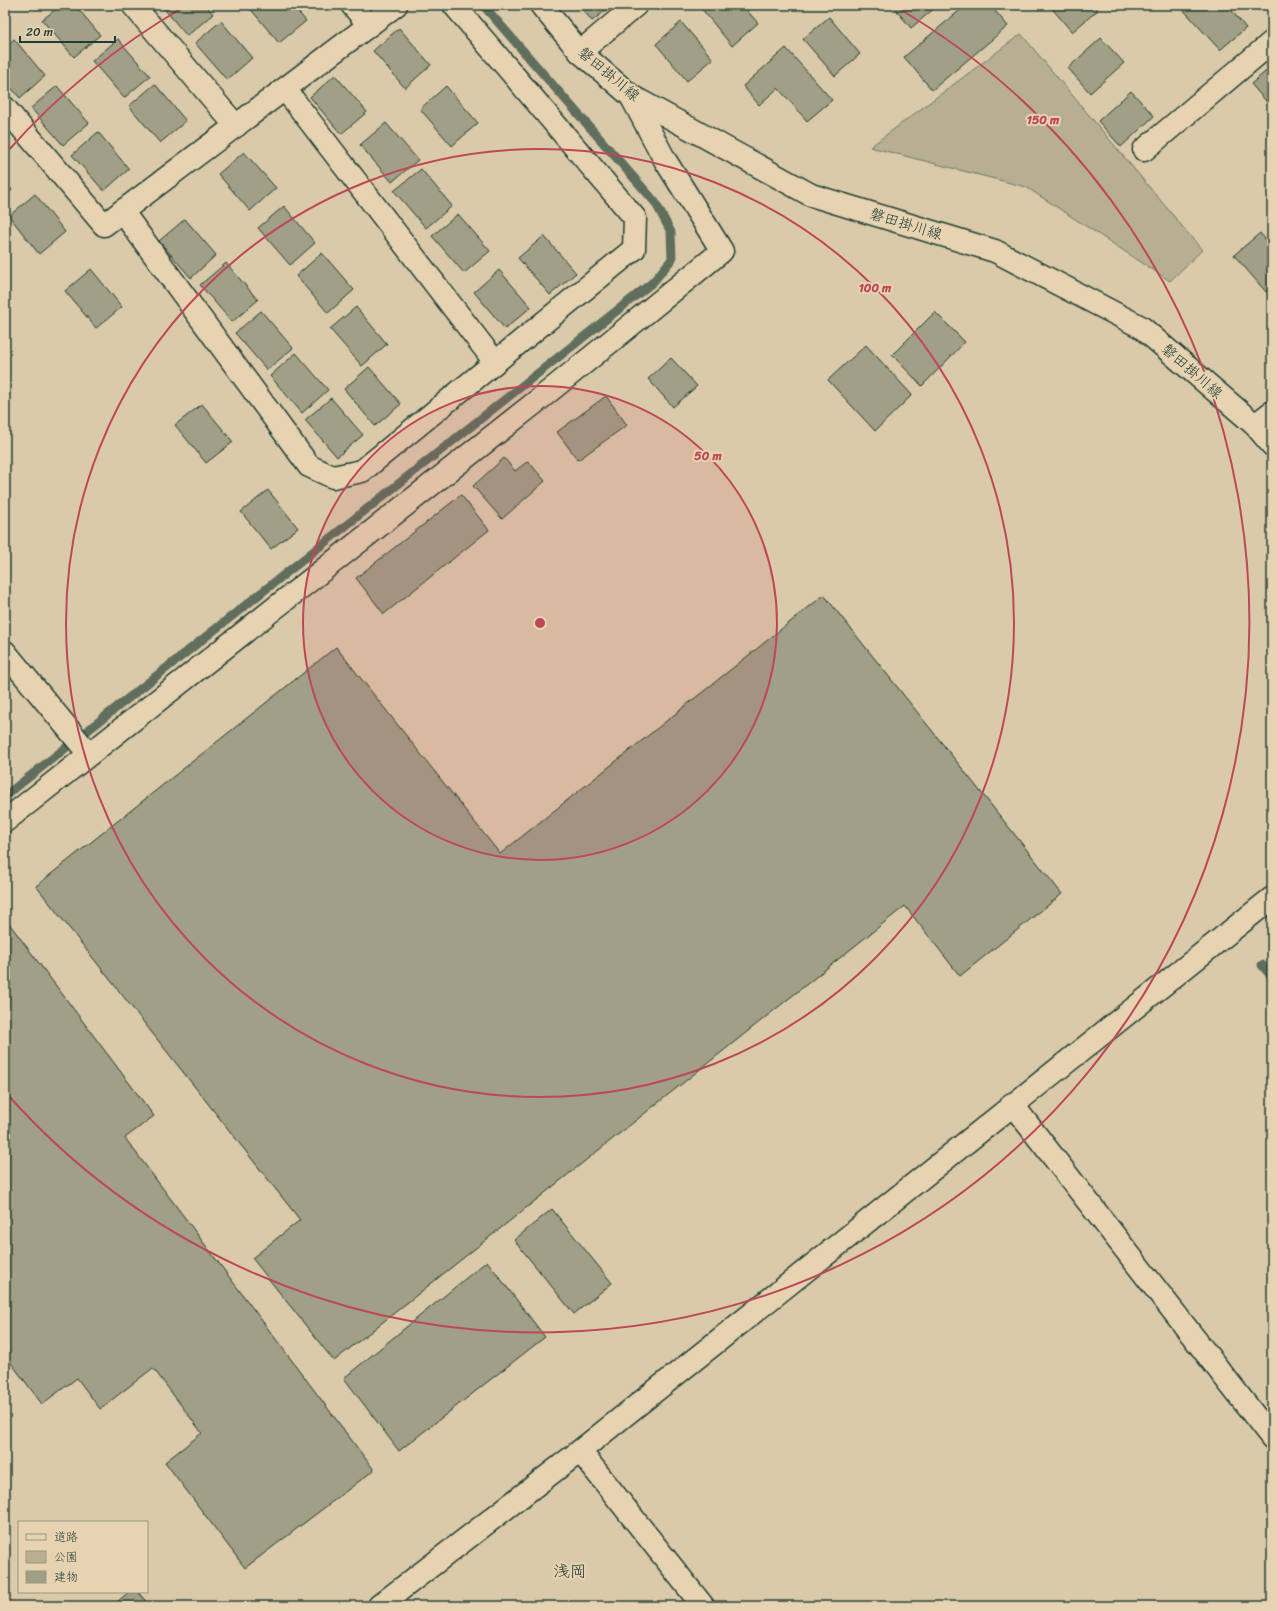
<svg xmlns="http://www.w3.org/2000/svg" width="1277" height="1611" viewBox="0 0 1277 1611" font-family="Sriracha,'Klee One',sans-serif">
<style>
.green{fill:#b8af93;stroke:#6c7664}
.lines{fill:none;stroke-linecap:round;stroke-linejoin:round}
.stream{stroke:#606e5d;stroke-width:9}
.building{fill:#a19f85;stroke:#1f3d34}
.street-casing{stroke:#1f3d34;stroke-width:25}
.secondary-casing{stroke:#1f3d34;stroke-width:25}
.street{stroke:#e7d3b1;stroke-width:22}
.secondary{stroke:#e7d3b1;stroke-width:22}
.ring{fill:none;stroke:#bf4857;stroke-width:2}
.labels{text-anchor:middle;stroke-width:4;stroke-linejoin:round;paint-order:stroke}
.street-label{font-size:15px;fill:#1f3d34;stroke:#e7d3b1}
.quarter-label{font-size:17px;fill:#1f3d34;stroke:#e7d3b1}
.centre{fill:#bf4857;stroke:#e7d3b1;stroke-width:2}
.ring-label{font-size:12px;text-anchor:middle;font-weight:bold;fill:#bf4857;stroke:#e7d3b1;stroke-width:4;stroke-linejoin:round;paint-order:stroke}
</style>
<rect width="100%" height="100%" fill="#dbcaaa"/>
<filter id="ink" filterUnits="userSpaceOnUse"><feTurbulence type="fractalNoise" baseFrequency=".025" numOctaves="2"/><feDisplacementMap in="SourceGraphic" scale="8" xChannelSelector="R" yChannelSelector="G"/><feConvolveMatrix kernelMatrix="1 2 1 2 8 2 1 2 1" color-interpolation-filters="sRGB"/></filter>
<g filter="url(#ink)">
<path class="green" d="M 1021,34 L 1202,250 L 1170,281 L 1026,187 L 870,147 Z"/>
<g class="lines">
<g class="stream">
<path d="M 5,796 L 653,282 L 672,259 L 671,232 L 655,202 L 483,5"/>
<path d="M 1262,965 L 1272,977"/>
</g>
</g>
<g class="building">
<path d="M 61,5 L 75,5 L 100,35 L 74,57 L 42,20 Z"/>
<path d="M 161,5 L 206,5 L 213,14 L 187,36 Z"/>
<path d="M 249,5 L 292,5 L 306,21 L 279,43 L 248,6 Z"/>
<path d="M 579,5 L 613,5 L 592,21 Z"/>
<path d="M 705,5 L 742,5 L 758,23 L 732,46 L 701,8 Z"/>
<path d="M 892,5 L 936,5 L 937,6 L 911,28 Z"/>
<path d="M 966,5 L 990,5 L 1008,26 L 932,90 L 904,57 Z"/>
<path d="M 1049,5 L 1094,5 L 1098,10 L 1072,32 Z"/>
<path d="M 1179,5 L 1227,5 L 1246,28 L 1220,50 Z"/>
<path d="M 829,17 L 860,54 L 835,76 L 803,39 Z"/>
<path d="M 221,21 L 252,58 L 227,80 L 195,43 Z"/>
<path d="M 681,22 L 713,59 L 687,81 L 656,44 Z"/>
<path d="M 399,28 L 431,65 L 405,88 L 373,51 Z"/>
<path d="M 1101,38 L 1124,63 L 1090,93 L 1068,68 Z"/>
<path d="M 14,39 L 45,76 L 20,98 L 5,81 L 5,47 Z"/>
<path d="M 118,39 L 150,76 L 124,98 L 92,61 Z"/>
<path d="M 786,48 L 832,100 L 807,121 L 778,88 L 759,105 L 743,86 Z"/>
<path d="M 1272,66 L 1272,108 L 1251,84 Z"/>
<path d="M 335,75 L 367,112 L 341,134 L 310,97 Z"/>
<path d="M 155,84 L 186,121 L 160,143 L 129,106 Z"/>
<path d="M 57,86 L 89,123 L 63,145 L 31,108 Z"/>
<path d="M 446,86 L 478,123 L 452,146 L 420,109 Z"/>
<path d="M 1131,91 L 1154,116 L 1121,147 L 1098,121 Z"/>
<path d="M 386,123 L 418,160 L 392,182 L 360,145 Z"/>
<path d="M 98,132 L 129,169 L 104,191 L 72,155 Z"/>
<path d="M 244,152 L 276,188 L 250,211 L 218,174 Z"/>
<path d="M 421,169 L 452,206 L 426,228 L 394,191 Z"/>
<path d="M 5,182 L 12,190 L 5,197 Z"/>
<path d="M 35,194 L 65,232 L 39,254 L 9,216 Z"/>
<path d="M 284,206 L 315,243 L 290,265 L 258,228 Z"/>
<path d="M 458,214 L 490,251 L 464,273 L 432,236 Z"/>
<path d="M 185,219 L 216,255 L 191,278 L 159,241 Z"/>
<path d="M 1260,233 L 1272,247 L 1272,286 L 1266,292 L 1234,255 Z"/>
<path d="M 544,236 L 576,273 L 550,295 L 518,258 Z"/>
<path d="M 322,253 L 354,290 L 328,313 L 296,276 Z"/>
<path d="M 226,263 L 258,300 L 232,322 L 200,285 Z"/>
<path d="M 91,269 L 122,307 L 96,328 L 65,291 Z"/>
<path d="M 499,270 L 531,307 L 505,329 L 474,292 Z"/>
<path d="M 356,307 L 387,344 L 362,366 L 330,329 Z"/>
<path d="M 261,311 L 293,348 L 267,370 L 235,333 Z"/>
<path d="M 935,312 L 965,342 L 922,386 L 892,355 Z"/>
<path d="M 866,345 L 912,395 L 875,431 L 828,380 Z"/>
<path d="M 296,353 L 328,390 L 302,413 L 270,376 Z"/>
<path d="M 671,358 L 697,386 L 673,407 L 648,379 Z"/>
<path d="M 369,367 L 401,404 L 375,426 L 344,389 Z"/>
<path d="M 606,396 L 627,425 L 578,460 L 557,432 Z"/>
<path d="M 331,398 L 363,435 L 337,457 L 305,420 Z"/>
<path d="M 202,404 L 233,442 L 206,463 L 175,425 Z"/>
<path d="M 504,458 L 515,471 L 528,461 L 545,481 L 502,519 L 473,486 Z"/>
<path d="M 268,490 L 298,528 L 271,549 L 241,512 Z"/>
<path d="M 461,495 L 489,530 L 384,614 L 356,578 Z"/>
<path d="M 824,595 L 1062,894 L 960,976 L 905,906 L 334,1361 L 252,1258 L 300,1220 L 36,886 L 336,647 L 500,854 Z"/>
<path d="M 5,918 L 154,1116 L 125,1138 L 374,1470 L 245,1568 L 165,1462 L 202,1433 L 153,1368 L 100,1409 L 77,1378 L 42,1404 L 5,1355 Z"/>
<path d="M 552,1209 L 612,1283 L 574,1314 L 514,1240 Z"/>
<path d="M 487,1261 L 545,1337 L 399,1451 L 344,1378 Z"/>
<path d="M 129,1592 L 138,1592 L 150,1606 L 112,1606 Z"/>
</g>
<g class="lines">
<defs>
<g id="street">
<path d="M 133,5 L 236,126"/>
<path d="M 352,5 L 369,25"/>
<path d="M 580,52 L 636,5"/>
<path d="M 285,89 L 495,362"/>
<path d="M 5,108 L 104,225 L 396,5"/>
<path d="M 1144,150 L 1272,42"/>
<path d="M 122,211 L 309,466 L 333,477 L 362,471 L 634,249 L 635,218 L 454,5"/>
<path d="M 1255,425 L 1272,412"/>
<path d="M 5,652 L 89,754"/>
<path d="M 5,821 L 541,398 L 722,251 L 665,160 L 631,96"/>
<path d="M 1012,1104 L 1272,1438"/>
<path d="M 580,1451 L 703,1606"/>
</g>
<g id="secondary">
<path d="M 541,5 L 580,52 L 631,96 L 811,195 L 995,251 L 1141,327 L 1255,425 L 1272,445"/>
<path d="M 379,1606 L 580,1451 L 1272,898"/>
</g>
</defs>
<use href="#street" class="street-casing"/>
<use href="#secondary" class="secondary-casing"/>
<use href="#street" class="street"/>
<use href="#secondary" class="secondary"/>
</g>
</g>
<circle cx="540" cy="623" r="237" fill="#bf4857" fill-opacity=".12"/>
<g class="ring">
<circle cx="540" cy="623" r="237"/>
<circle cx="540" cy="623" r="474"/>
<path d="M7 152A711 711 0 0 1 184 7M896 7A711 711 0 1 1 7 1094"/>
</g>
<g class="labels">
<g class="street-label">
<text transform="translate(609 74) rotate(40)" y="5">磐田掛川線</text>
<text transform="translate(906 224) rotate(17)" y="5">磐田掛川線</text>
<text transform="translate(1192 371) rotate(41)" y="5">磐田掛川線</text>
</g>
<g class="quarter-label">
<text x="570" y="1577">浅岡</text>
</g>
</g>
<circle cx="540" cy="623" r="6" class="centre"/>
<g class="ring-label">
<text x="1043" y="124">150 m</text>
<text x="875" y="292">100 m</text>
<text x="708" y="460">50 m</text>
</g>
<rect width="1277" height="1611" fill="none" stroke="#e7d3b1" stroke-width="20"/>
<rect x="10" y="10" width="1257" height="1591" fill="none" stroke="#1f3d34" stroke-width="1.5" filter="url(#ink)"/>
<rect x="18" y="1521" width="130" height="72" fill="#e7d3b1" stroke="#97977f"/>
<rect x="26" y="1534" width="20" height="6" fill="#e7d3b1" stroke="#97977f"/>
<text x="54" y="1541" font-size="12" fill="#1f3d34">道路</text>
<rect x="26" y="1551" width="20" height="12" fill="#b8af93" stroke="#97977f"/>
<text x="54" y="1561" font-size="12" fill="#1f3d34">公園</text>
<rect x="26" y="1571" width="20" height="12" fill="#a19f85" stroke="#97977f"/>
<text x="54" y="1581" font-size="12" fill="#1f3d34">建物</text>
<path d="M20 36v6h95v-6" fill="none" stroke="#1f3d34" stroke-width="2"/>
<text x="26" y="36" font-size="12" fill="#1f3d34" stroke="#e7d3b1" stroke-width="3" paint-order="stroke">20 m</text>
</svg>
